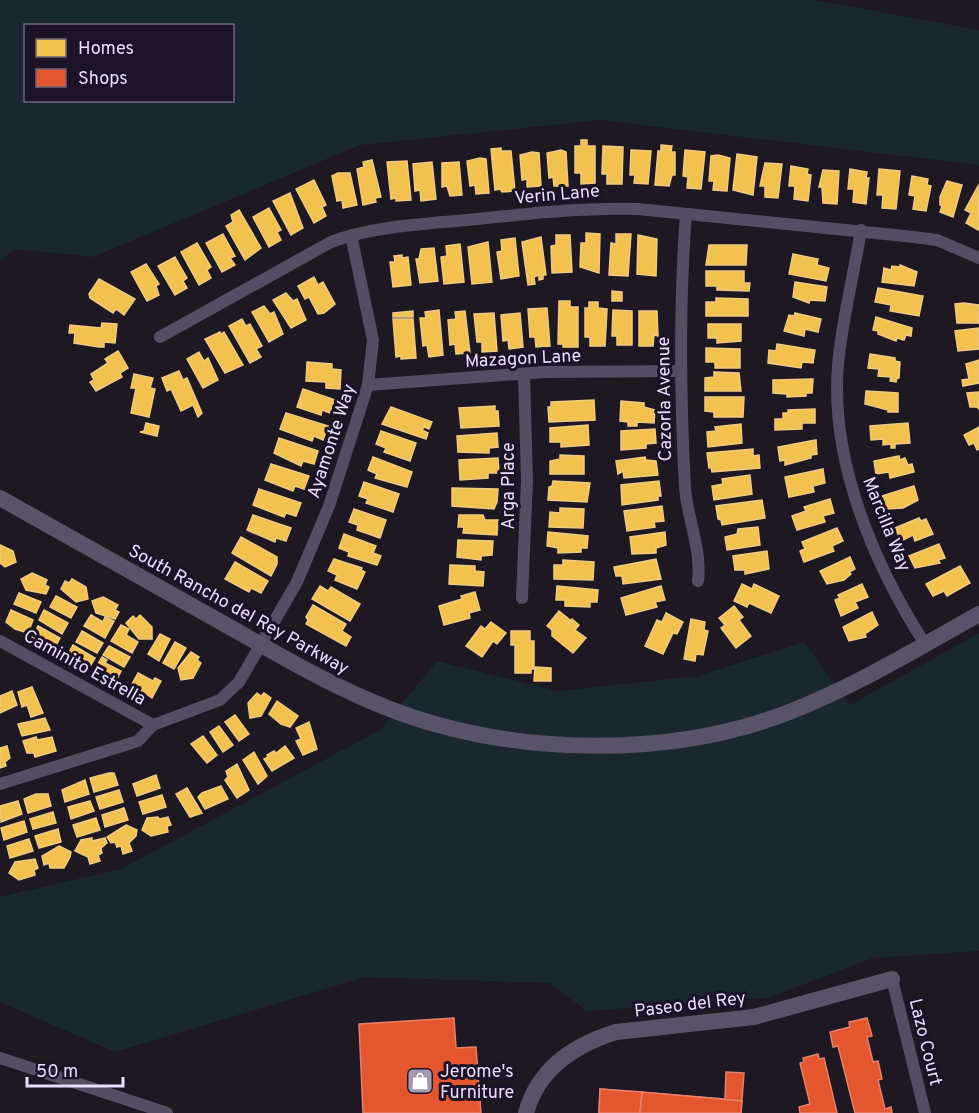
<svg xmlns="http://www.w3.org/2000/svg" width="979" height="1113" viewBox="0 0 979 1113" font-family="Overpass,sans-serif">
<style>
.green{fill:#18282e;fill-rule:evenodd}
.homes{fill:#f2c14e;stroke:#efca82;stroke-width:1.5}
.shops{fill:#e4572e;stroke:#e6806c;stroke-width:1.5}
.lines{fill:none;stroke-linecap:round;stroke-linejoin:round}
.street{stroke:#544e62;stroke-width:12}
.secondary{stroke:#595367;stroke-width:16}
.labels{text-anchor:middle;stroke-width:6;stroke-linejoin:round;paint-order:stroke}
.street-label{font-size:18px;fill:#e9defb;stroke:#1c1327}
.poi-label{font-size:18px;fill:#e9defb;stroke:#1c1327;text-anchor:start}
</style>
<rect width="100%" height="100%" fill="#1d1822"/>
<g class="green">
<path d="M 0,0 L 815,0 L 979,30 L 979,165 L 601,120 L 360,145 L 93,257 L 14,249 L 0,261 ZM 26,26 L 232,26 L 232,100 L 26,100 Z"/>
<path d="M 979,633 L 979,951 L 873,958 L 768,998 L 587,1011 L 549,983 L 365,977 L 115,1052 L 0,1002 L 0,897 L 121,869 L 380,730 L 437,661 L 558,691 L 698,676 L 804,642 L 850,705 Z"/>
</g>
<g class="homes">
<path d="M 581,140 L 587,140 L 587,146 L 595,146 L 595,183 L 581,184 L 581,173 L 575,173 L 575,146 L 581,146 Z"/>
<path d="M 661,145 L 672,146 L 671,152 L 675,152 L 675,175 L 672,175 L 669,186 L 655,185 L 658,151 L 661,151 Z"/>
<path d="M 603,146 L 623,147 L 622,184 L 607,184 L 607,174 L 602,174 Z"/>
<path d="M 501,148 L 501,151 L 511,151 L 515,191 L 502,192 L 500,189 L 495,190 L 491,149 Z"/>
<path d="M 561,150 L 566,152 L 568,186 L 554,186 L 553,177 L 549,178 L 547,153 Z"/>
<path d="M 631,150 L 651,151 L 648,184 L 634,183 L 635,175 L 630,175 Z"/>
<path d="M 685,150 L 705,152 L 701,189 L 687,188 L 688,177 L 683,176 Z"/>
<path d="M 532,152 L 539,153 L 541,186 L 527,187 L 527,179 L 522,180 L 520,155 Z"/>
<path d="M 737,154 L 757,157 L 753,195 L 733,190 Z"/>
<path d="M 718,155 L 730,158 L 727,191 L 713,190 L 714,181 L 709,181 L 711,156 Z"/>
<path d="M 480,158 L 486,159 L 489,193 L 476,194 L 475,185 L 470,186 L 467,161 Z"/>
<path d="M 372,160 L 381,197 L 375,198 L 376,202 L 363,205 L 357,169 L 364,167 L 363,162 Z"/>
<path d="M 407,161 L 411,200 L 396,201 L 396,198 L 391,199 L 387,162 Z"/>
<path d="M 432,162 L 436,199 L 421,201 L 420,190 L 415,191 L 413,164 Z"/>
<path d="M 459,162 L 462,195 L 450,196 L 447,186 L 442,187 L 442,163 Z"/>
<path d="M 765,163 L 782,164 L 778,198 L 765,197 L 765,186 L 760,186 Z"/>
<path d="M 791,166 L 808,169 L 807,174 L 811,175 L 808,201 L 794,199 L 795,186 L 789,186 Z"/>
<path d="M 850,169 L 867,172 L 866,178 L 869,178 L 866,204 L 853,202 L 854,189 L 848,189 Z"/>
<path d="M 879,169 L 900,171 L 896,209 L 882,208 L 883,195 L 877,195 Z"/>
<path d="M 823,170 L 839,171 L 837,204 L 823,203 L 822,187 L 819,187 Z"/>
<path d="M 338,173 L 350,173 L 357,205 L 343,208 L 342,200 L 337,201 L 332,176 Z"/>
<path d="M 912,176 L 928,179 L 927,185 L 931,186 L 926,211 L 913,209 L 915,196 L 909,195 Z"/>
<path d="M 314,180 L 326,205 L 322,207 L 326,216 L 314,223 L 296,189 Z"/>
<path d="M 947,181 L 962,185 L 953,217 L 940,212 L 942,206 L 940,205 L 940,197 Z"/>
<path d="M 978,186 L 979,228 L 978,230 L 966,223 L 971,213 L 965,210 Z"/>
<path d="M 290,193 L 303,228 L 291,235 L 273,201 Z"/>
<path d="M 269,208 L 281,230 L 277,232 L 281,240 L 269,247 L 253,217 Z"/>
<path d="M 239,210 L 261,248 L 245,260 L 226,226 L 233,222 L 231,215 Z"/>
<path d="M 586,233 L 600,234 L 599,273 L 580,267 L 581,243 L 586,243 Z"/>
<path d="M 223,234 L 235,256 L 230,258 L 235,265 L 222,272 L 206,243 Z"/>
<path d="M 616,234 L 631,234 L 628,276 L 609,275 L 611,243 L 616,244 Z"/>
<path d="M 556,235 L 570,235 L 572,272 L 552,273 L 551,246 L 556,245 Z"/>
<path d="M 638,235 L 657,239 L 656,276 L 637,274 Z"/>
<path d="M 541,237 L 546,275 L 543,275 L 543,279 L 539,280 L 539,275 L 534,277 L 535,284 L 528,285 L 522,242 Z"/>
<path d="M 515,238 L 519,276 L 501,279 L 497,252 L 502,251 L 501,240 Z"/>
<path d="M 488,242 L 492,282 L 472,284 L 468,247 Z"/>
<path d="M 197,243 L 211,267 L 207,270 L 211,278 L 199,285 L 181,252 Z"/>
<path d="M 460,244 L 464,282 L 444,284 L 441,257 L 447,256 L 446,246 Z"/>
<path d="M 709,245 L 747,245 L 746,265 L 706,265 Z"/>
<path d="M 434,248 L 438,281 L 420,283 L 416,259 L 419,259 L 421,249 Z"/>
<path d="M 793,254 L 818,259 L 817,265 L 829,268 L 826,281 L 789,274 Z"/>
<path d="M 402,255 L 402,258 L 408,257 L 411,285 L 393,287 L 390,262 L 395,262 L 394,256 Z"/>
<path d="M 175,257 L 187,278 L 183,281 L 187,288 L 175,295 L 158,266 Z"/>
<path d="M 146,264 L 159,284 L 156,286 L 159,295 L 147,301 L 131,272 Z"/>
<path d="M 900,265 L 917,272 L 914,286 L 882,282 L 884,268 L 891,270 L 892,266 L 900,267 Z"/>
<path d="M 706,271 L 744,271 L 744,283 L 750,283 L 749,291 L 717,290 L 717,286 L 706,286 Z"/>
<path d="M 314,277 L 318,285 L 323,282 L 335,304 L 324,313 L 318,314 L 309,297 L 305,299 L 298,286 Z"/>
<path d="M 99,279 L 135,299 L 124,315 L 116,309 L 113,313 L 90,298 L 89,294 Z"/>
<path d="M 795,282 L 827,287 L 825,301 L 810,300 L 809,303 L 793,297 Z"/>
<path d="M 878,288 L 923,296 L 919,316 L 890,311 L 891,305 L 875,302 Z"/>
<path d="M 612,291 L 622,292 L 622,301 L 612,301 Z"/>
<path d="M 286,293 L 293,301 L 297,299 L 306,320 L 291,328 L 273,300 Z"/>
<path d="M 716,298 L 748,299 L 748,316 L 706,316 L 706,302 L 716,302 Z"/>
<path d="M 559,301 L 570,301 L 570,307 L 578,307 L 578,347 L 563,347 L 563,344 L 558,344 Z"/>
<path d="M 589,302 L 598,302 L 598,308 L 607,309 L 605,346 L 590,346 L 590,337 L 585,337 L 585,308 L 589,308 Z"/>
<path d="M 964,303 L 979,305 L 979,323 L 957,323 L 955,304 Z"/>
<path d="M 264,306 L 270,314 L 274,312 L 283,334 L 269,342 L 252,312 Z"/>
<path d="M 547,308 L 550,346 L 536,347 L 535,337 L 530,337 L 528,309 Z"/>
<path d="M 439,310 L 443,355 L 429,357 L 427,345 L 423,346 L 420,318 L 426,318 L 425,312 Z"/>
<path d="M 613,310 L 632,311 L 632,345 L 617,345 L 617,336 L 612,336 Z"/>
<path d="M 413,311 L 413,317 L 393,317 L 393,313 Z"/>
<path d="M 465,311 L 470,353 L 456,354 L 455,344 L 450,345 L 448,320 L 456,319 L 455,312 Z"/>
<path d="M 639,311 L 657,311 L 658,336 L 654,335 L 653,346 L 639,346 Z"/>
<path d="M 494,313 L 497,351 L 482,352 L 482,342 L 477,342 L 474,314 Z"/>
<path d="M 520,313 L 523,347 L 509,349 L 508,340 L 503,341 L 501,315 Z"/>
<path d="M 795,313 L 821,319 L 818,332 L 805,329 L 804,336 L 784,331 L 789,315 L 794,316 Z"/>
<path d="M 876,317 L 912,328 L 911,336 L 906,335 L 904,340 L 897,338 L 896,341 L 878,334 L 878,331 L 873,330 Z"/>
<path d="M 242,319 L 246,326 L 250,324 L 262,346 L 256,349 L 261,357 L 250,363 L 229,326 Z"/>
<path d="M 393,319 L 413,319 L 416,358 L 401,359 L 401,356 L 396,357 Z"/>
<path d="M 102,323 L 117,324 L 115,343 L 104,342 L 104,347 L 99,347 L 74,343 L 75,333 L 69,333 L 70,325 L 101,328 Z"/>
<path d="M 708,324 L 741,324 L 741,341 L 717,343 L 717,338 L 708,338 Z"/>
<path d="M 979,328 L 979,349 L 958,351 L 955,331 Z"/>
<path d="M 220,332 L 221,334 L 224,332 L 243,365 L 225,373 L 205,339 Z"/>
<path d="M 777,344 L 815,350 L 813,363 L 802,362 L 801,368 L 768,363 L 769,350 L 776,351 Z"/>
<path d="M 706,348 L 740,349 L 740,368 L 715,368 L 715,362 L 706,362 Z"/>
<path d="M 118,351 L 128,368 L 120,373 L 122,377 L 96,391 L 90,382 L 94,380 L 91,374 L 108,363 L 105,359 Z"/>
<path d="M 199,352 L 204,361 L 208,358 L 218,380 L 203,388 L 187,359 Z"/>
<path d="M 870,354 L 895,358 L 895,361 L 900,362 L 899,378 L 897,378 L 896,382 L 890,381 L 891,377 L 878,376 L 879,369 L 868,368 Z"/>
<path d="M 979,360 L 979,383 L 963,386 L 962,380 L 969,379 L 966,364 Z"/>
<path d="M 307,362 L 332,364 L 332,369 L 341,370 L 340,389 L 326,388 L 326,382 L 306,381 Z"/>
<path d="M 179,371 L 183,380 L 187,378 L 202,413 L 198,417 L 193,405 L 181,411 L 171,389 L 167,391 L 162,378 Z"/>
<path d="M 714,372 L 739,373 L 741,391 L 705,391 L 705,378 L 714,377 Z"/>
<path d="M 134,374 L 153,378 L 150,388 L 155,389 L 149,417 L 131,413 L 136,388 L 131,388 Z"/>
<path d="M 813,379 L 812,393 L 806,393 L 806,396 L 787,397 L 787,394 L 773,393 L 773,380 Z"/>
<path d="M 303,389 L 335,400 L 330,413 L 322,410 L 321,415 L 297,407 Z"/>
<path d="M 866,391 L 898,393 L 898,412 L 888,412 L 888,410 L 865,404 Z"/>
<path d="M 979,392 L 979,409 L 977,407 L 970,407 L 967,393 Z"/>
<path d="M 705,397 L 744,397 L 743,417 L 714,417 L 714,412 L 705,411 Z"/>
<path d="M 594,400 L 595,420 L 549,422 L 548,407 L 551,407 L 551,402 Z"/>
<path d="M 621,401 L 644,403 L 644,407 L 655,410 L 654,423 L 637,422 L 637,426 L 628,426 L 628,422 L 620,421 Z"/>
<path d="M 495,406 L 495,411 L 498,411 L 499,426 L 461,428 L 459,408 Z"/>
<path d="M 391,407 L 432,422 L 429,429 L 424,427 L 422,430 L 428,433 L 426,439 L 382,424 Z"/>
<path d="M 815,409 L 815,423 L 802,423 L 802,429 L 775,430 L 775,419 L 783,419 L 783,413 L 788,413 L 788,410 Z"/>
<path d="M 286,413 L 328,426 L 323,440 L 314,436 L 312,441 L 280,429 Z"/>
<path d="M 146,423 L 159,426 L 157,436 L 140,432 L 144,431 Z"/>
<path d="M 908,423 L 910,443 L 895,444 L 895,448 L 891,448 L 891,444 L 883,445 L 883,439 L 871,440 L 870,426 Z"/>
<path d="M 741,424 L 742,443 L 708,447 L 707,432 L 716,431 L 715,427 Z"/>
<path d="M 588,425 L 589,445 L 561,447 L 561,442 L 550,442 L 550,428 Z"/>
<path d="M 979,427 L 979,449 L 977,450 L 974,443 L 969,445 L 964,435 Z"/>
<path d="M 655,429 L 656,443 L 646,444 L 646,448 L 621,450 L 621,431 Z"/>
<path d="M 381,431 L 416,443 L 410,461 L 384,452 L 386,448 L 376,444 Z"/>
<path d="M 497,433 L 498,447 L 489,448 L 489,453 L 458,452 L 457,436 Z"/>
<path d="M 279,438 L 318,451 L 314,464 L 303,461 L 301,466 L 274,453 Z"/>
<path d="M 816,440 L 817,454 L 811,455 L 811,458 L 785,465 L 785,460 L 780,461 L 778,447 Z"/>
<path d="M 753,449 L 753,456 L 759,455 L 760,468 L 712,472 L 711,467 L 709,468 L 707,453 Z"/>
<path d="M 560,455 L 584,456 L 584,474 L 550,474 L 550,461 L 560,459 Z"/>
<path d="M 899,456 L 900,460 L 905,458 L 908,465 L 912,464 L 914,472 L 890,478 L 889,472 L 876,474 L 874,461 Z"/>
<path d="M 373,457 L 412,472 L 407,487 L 375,478 L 377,474 L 368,470 Z"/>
<path d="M 645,457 L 646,460 L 656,461 L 658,475 L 624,478 L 623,471 L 618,474 L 616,461 Z"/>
<path d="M 498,458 L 499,473 L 488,473 L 488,478 L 460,480 L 459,460 Z"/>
<path d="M 271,464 L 309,476 L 304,489 L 295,486 L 293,491 L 265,480 Z"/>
<path d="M 823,469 L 825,483 L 813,486 L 814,492 L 789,497 L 785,477 Z"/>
<path d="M 750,475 L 752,494 L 714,500 L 712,486 L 723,484 L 722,479 Z"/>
<path d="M 553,481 L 590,483 L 587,502 L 548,500 L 549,487 L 552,486 Z"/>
<path d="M 659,481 L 661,496 L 658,496 L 658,500 L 622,505 L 621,485 Z"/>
<path d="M 364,482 L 399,494 L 393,512 L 366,503 L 368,499 L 359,496 Z"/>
<path d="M 914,486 L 918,500 L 903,508 L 887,509 L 882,496 Z"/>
<path d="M 452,488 L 498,489 L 497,502 L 494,509 L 452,506 Z"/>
<path d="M 259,489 L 301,503 L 296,516 L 286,513 L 284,517 L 253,505 Z"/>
<path d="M 830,499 L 834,513 L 823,516 L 825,522 L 797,530 L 792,516 L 806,511 L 804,507 Z"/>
<path d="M 762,500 L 765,518 L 722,525 L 721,520 L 718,519 L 716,506 Z"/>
<path d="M 662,506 L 664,521 L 654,522 L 655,527 L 627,531 L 624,511 Z"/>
<path d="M 560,508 L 584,509 L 583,528 L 549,527 L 550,512 L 560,513 Z"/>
<path d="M 354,509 L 386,520 L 380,538 L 357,530 L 358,525 L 349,522 Z"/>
<path d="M 253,515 L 291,528 L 286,541 L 276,538 L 275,542 L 247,530 Z"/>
<path d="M 459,515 L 483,515 L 485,520 L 498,520 L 497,535 L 463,533 L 464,527 L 458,527 Z"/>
<path d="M 919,518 L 921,521 L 926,519 L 933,534 L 915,541 L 913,535 L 901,541 L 895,528 Z"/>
<path d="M 758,527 L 760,545 L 727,550 L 725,537 L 737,534 L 738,529 Z"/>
<path d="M 837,528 L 843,541 L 832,546 L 834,551 L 804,562 L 800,551 L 805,549 L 802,542 Z"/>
<path d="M 548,532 L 588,536 L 587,548 L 581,548 L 581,552 L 558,553 L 558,548 L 547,546 Z"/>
<path d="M 665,532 L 666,545 L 656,548 L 656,553 L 632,554 L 630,537 Z"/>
<path d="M 344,534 L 376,546 L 373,553 L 381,556 L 377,565 L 348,556 L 349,552 L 339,548 Z"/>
<path d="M 241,537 L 277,557 L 277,564 L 271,576 L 232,553 Z"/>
<path d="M 458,540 L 493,541 L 492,555 L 481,556 L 481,560 L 457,557 Z"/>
<path d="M 939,544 L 945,558 L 938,560 L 940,563 L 915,568 L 909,556 Z"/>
<path d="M 0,545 L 13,551 L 16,562 L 5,567 L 0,563 Z"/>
<path d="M 767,551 L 769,569 L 745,574 L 745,570 L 735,570 L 733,556 Z"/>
<path d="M 850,557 L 855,569 L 849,572 L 851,574 L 844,580 L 827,584 L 820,571 Z"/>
<path d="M 334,559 L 362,568 L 361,570 L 365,572 L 357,589 L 335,580 L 337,575 L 328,571 Z"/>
<path d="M 656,559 L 661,579 L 623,584 L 622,576 L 616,576 L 614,567 Z"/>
<path d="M 563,560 L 594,562 L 593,580 L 554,579 L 554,565 L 563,565 Z"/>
<path d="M 235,562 L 268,581 L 261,593 L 251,588 L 249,592 L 225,579 Z"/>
<path d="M 450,565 L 475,566 L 475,571 L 484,572 L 483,586 L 449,584 Z"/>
<path d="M 960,566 L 970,583 L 947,596 L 944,591 L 933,596 L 926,584 Z"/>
<path d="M 32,573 L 47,580 L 45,585 L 49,587 L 46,594 L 26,590 L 21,579 Z"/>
<path d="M 72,579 L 86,587 L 88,599 L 76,602 L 61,589 L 65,581 L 69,583 Z"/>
<path d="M 742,584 L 752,589 L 754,584 L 779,596 L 771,613 L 749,603 L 747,607 L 734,601 Z"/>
<path d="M 862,584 L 868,597 L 855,602 L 858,608 L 841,616 L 835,600 L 840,598 L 838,595 Z"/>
<path d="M 320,586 L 328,591 L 331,587 L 360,604 L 350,621 L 312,599 Z"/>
<path d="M 557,586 L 598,590 L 597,602 L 590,602 L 590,607 L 565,606 L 565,600 L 556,600 Z"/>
<path d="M 661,586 L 665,600 L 655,602 L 657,607 L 626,615 L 621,598 Z"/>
<path d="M 475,592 L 480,610 L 469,613 L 470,618 L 444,625 L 439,606 L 462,599 L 461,596 Z"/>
<path d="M 19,593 L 41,602 L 36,613 L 14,604 Z"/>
<path d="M 56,596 L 77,607 L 71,618 L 50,607 Z"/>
<path d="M 103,597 L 118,605 L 115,610 L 119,612 L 115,619 L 96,613 L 92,601 Z"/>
<path d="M 313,605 L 346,624 L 342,631 L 351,637 L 346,646 L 306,624 L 308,620 L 306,617 Z"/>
<path d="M 734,606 L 743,617 L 739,620 L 751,636 L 736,648 L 721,628 L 725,625 L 719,618 Z"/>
<path d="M 11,610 L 33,620 L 28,633 L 15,629 L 6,622 Z"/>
<path d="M 44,610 L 68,623 L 62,634 L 39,620 Z"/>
<path d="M 559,611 L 570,620 L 568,624 L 572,619 L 579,625 L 575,630 L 586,638 L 573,653 L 552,636 L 552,630 L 547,626 Z"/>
<path d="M 872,612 L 878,625 L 865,634 L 866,637 L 849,641 L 843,627 Z"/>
<path d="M 666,613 L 683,622 L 677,634 L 673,633 L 663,654 L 645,646 L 657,620 L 662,622 Z"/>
<path d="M 91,615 L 103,622 L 105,617 L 114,621 L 105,638 L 84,626 Z"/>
<path d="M 140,615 L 152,627 L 152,639 L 139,639 L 126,623 L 133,616 L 136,619 Z"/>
<path d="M 691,619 L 705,622 L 704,630 L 708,631 L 703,655 L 696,654 L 695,661 L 684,659 Z"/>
<path d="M 491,622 L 506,633 L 497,644 L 493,641 L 482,657 L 466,646 L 481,626 L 485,629 Z"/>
<path d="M 121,625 L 129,629 L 126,635 L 138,642 L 132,653 L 111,641 Z"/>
<path d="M 38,626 L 60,638 L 54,649 L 32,638 Z"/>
<path d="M 82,631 L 103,643 L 97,653 L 76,642 Z"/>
<path d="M 511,631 L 530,631 L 530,641 L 534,641 L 534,669 L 531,669 L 531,673 L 515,673 L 515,645 L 511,645 Z"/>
<path d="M 160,634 L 170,639 L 159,661 L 148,654 Z"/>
<path d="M 175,642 L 186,648 L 174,669 L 163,663 Z"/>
<path d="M 73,645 L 95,658 L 88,670 L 67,656 Z"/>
<path d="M 109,646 L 130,657 L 124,667 L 103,655 Z"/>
<path d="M 191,652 L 199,657 L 197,660 L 201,663 L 193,678 L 181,680 L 178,668 Z"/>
<path d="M 102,657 L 107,660 L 105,663 L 121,671 L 115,683 L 93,673 Z"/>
<path d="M 535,667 L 551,668 L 551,681 L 534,681 Z"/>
<path d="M 138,673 L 153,681 L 155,678 L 161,681 L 152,698 L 132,684 Z"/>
<path d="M 32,687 L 43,713 L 31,717 L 27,705 L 22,707 L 18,692 Z"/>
<path d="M 12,691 L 17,705 L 0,713 L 0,696 Z"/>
<path d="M 257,693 L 261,696 L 264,693 L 271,698 L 261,716 L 250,718 L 248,703 Z"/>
<path d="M 277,701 L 298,716 L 290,727 L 281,724 L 269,714 Z"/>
<path d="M 235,715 L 249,734 L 239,741 L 225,722 Z"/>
<path d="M 45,718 L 50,730 L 22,736 L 18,724 Z"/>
<path d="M 309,722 L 317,749 L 303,755 L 296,741 L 301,739 L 296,728 Z"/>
<path d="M 219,726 L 233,745 L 223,752 L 210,732 Z"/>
<path d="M 203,736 L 217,755 L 207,763 L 191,744 Z"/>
<path d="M 36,737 L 37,740 L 52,737 L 56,751 L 35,757 L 34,753 L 27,753 L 23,741 Z"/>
<path d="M 7,746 L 10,758 L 5,762 L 6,766 L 0,768 L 0,748 Z"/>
<path d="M 285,746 L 294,758 L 272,771 L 264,759 L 268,757 L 267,755 L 274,751 L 276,753 Z"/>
<path d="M 254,752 L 267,776 L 258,784 L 243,760 Z"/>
<path d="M 237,764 L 249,790 L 237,798 L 225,780 L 228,777 L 226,771 Z"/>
<path d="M 109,773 L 114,773 L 118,785 L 94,792 L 90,778 Z"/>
<path d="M 156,775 L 160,788 L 137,796 L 133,784 Z"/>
<path d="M 85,780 L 89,794 L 65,802 L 62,790 Z"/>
<path d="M 221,786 L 228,799 L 205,809 L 198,797 L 202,793 Z"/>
<path d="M 187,788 L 202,813 L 190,817 L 176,794 Z"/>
<path d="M 119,790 L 123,802 L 100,809 L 96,797 Z"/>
<path d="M 36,794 L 48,794 L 51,806 L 28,813 L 24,799 Z"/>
<path d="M 162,795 L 166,807 L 143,814 L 139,802 Z"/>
<path d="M 18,801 L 22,814 L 1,822 L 0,806 Z"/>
<path d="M 90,801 L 94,811 L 71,819 L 68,807 Z"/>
<path d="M 124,808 L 128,820 L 105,827 L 102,815 Z"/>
<path d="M 53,812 L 56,823 L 33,829 L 30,819 Z"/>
<path d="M 158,817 L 159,819 L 168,817 L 171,825 L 167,826 L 168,832 L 151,836 L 142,830 L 147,818 Z"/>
<path d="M 96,818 L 100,830 L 77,837 L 73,825 Z"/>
<path d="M 24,821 L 27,832 L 4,840 L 1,828 Z"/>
<path d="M 126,825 L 137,830 L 136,836 L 129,843 L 132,851 L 123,854 L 121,846 L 117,847 L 115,842 L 111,843 L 107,837 Z"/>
<path d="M 58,829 L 61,842 L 39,848 L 35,836 Z"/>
<path d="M 92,838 L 92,841 L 105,838 L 107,843 L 101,848 L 102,853 L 98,855 L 100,861 L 90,864 L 88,857 L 75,851 L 81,840 Z"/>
<path d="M 29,839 L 33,851 L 10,858 L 7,846 Z"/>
<path d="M 59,846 L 71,852 L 70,857 L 64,868 L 50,868 L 49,863 L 44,865 L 42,856 Z"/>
<path d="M 35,859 L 38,868 L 34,870 L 35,875 L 19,880 L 9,873 L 15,862 Z"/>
</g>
<g class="shops">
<path d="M 454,1018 L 456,1048 L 476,1047 L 481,1113 L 363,1113 L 359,1024 Z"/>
<path d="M 867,1018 L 872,1036 L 867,1037 L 873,1062 L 878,1061 L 882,1079 L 878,1080 L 885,1109 L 891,1107 L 892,1113 L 855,1113 L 838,1046 L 833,1047 L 830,1032 L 850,1027 L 849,1022 Z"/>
<path d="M 818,1054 L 819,1059 L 824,1058 L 837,1113 L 800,1113 L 799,1107 L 810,1104 L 800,1063 L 804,1062 L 803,1058 Z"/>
<path d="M 726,1072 L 744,1073 L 741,1113 L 599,1113 L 600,1089 L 725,1099 Z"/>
<path d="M 600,1089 L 642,1092 L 640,1113 L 599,1113 Z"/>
<path d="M 642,1092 L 742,1101 L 741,1113 L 640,1113 Z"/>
</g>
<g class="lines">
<g class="street">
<path d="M 686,214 C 679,305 680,395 685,487 C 687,518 702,550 698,581"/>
<path d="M 861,230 C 854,274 842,320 838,365 C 830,461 874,565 925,644"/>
<path d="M 160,337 L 331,242 C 377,225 428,224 477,219 C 530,214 584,207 638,209 L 914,237 L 937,240 L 979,258"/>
<path d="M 368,385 L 544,372 L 679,371"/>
<path d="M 522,598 L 527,480 L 524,374"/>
<path d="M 0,641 L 153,725 L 138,741 L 0,784"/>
<path d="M 153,725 L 220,700 L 239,682 L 297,582 L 329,506 L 368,385 L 373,340 L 351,235"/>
<path d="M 892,979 L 925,1113"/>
<path d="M 0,1058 L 167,1113"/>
</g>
<g class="secondary">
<path d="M 0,498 C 73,539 146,580 219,621 C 276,653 330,686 390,709 C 509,755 665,759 784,714 C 852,688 915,650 979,614"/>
<path d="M 526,1113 C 538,1069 574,1045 616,1032 L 754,1017 L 892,979"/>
</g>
</g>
<defs>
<symbol id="shop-square" viewBox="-11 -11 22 22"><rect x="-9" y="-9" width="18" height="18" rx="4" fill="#a299af" stroke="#1c1327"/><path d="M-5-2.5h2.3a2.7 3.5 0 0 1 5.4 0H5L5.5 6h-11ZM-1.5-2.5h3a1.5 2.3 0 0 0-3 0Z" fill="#fff"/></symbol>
</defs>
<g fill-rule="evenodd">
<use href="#shop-square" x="405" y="1066" width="30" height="30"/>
</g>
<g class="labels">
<g class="street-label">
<text transform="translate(557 194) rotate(-5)" y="6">Verin Lane</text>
<text transform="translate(523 358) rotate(-3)" y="6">Mazagon Lane</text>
<text transform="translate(664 399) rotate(-91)" y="6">Cazorla Avenue</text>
<text transform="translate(331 441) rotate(-72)" y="6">Ayamonte Way</text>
<text transform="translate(508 486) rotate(-90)" y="6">Arga Place</text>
<text transform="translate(887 524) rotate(68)" y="6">Marcilla Way</text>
<text transform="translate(239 609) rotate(29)" y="6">South Rancho del Rey Parkway</text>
<text transform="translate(85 667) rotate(29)" y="6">Caminito Estrella</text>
<text transform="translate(690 1004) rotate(-7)" y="6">Paseo del Rey</text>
<text transform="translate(926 1042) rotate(76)" y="6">Lazo Court</text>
</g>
<g class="poi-label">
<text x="440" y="1077">Jerome's<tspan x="440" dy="21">Furniture</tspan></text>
</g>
</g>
<rect x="24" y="24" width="210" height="78" fill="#1c1327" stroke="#6e647c" stroke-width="1.5"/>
<rect x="36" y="39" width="30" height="18" fill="#f2c14e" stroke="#6e647c" stroke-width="1.5"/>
<text x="78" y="54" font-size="18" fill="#e9defb">Homes</text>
<rect x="36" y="69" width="30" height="18" fill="#e4572e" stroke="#6e647c" stroke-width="1.5"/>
<text x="78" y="84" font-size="18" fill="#e9defb">Shops</text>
<path d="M27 1077v9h96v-9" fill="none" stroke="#e9defb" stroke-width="3"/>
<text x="36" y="1077" font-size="18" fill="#e9defb" stroke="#1c1327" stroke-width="4.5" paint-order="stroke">50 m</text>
</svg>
